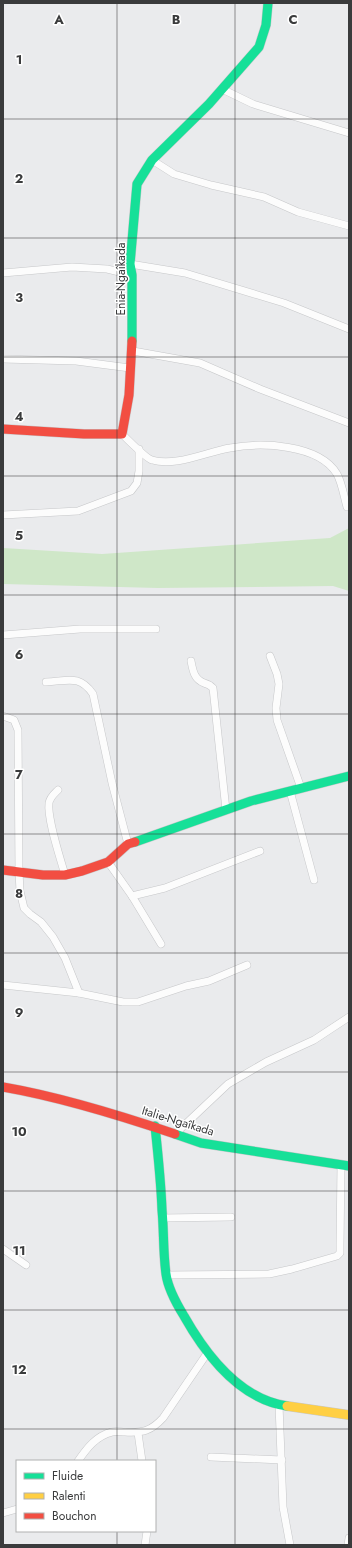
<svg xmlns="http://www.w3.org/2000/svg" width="352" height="1548" viewBox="0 0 352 1548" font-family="Jost,sans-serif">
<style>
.green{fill:#cfe7c8}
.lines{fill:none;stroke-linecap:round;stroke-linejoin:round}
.street-casing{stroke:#c6c7c9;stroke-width:8}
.fast-casing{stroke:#c6c7c9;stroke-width:10}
.slow-casing{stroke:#c6c7c9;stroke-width:10}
.jam-casing{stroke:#c6c7c9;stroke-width:10}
.street{stroke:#fcfcfc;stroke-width:7}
.fast{stroke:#16e098;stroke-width:9}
.slow{stroke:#ffcf43;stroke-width:9}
.jam{stroke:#f24e42;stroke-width:9}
.grid{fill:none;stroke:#3a3b3c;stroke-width:1;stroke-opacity:0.55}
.labels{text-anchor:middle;stroke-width:3;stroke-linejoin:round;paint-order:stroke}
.street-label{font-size:12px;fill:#3a3b3c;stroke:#fff}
.grid-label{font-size:13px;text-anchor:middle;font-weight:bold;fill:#3a3b3c;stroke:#fff;stroke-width:3;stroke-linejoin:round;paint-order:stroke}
</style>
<rect width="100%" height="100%" fill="#eaebed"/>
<path class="green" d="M 349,528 L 349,591 L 333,586 L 158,588 L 3,584 L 3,548 L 102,554 L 330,538 Z"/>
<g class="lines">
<defs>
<g id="street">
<path d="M 222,89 L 253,104 L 349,133"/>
<path d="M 152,160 L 174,174 L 211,185 L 264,197 L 298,212 L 349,226"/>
<path d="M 130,264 L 185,273 L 284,303 L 349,329"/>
<path d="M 3,273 L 72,267 L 107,269 L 132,275"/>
<path d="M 133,351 L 200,363 L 260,389 L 349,423"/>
<path d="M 3,359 L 76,361 L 130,368"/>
<path d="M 122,434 C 127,439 147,459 152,460 C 176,467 206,452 230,448 C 261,442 319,444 337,474 C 342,483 344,497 347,507"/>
<path d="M 3,515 L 78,511 L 131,491 L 137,483 L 139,471 L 139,449"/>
<path d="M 3,635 L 80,629 L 156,629"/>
<path d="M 270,656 L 277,674 L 279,684 L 276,708 L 277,720 L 301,788"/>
<path d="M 191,661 C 193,671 194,679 204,683 C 208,684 210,685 213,688 L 226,810"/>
<path d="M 46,682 C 68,681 79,674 93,694 L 112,783 L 128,844"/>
<path d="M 3,716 L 14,720 L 18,730 L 19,872 L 20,891 L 24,908 L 30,914 L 41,922 L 53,937 L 65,958 L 79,993"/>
<path d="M 58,790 C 54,794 50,797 49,803 C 47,819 60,857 65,875"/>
<path d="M 290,791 L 314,880"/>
<path d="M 108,862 L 132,896 L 161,944"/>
<path d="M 132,896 L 165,888 L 260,851"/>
<path d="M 3,985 L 79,993 L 123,1002 L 138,1002 L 186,986 L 209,981 L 247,965"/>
<path d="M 175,1134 L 228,1084 L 266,1062 L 314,1040 L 349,1017"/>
<path d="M 162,1218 L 231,1217"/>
<path d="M 3,1249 L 26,1265"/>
<path d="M 166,1275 L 269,1274 L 292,1269 L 337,1256 L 340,1253 L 340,1245 L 341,1165"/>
<path d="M 279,1405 L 283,1507 L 290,1545"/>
<path d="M 138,1433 L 142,1461"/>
<path d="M 211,1457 L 282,1460"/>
<path d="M 78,1461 C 87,1448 96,1436 112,1432 C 116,1431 121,1432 125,1432 C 143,1433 151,1431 163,1418 L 208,1352"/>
<path d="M 3,1513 L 17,1509"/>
<path d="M 145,1545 L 147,1531"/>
<path d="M 348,1545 L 349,1538"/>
</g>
<g id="fast">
<path d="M 132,341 L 132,275 L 130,264 L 137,184 L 152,160 L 209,104 L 259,47 L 266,25 L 268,3"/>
<path d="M 135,842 L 251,801 L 349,776"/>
<path d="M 155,1126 C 158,1154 161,1182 162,1210 C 164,1231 163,1253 166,1274 C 168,1289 176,1303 184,1316 C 206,1355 239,1399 287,1406"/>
<path d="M 175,1134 L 201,1143 L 349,1166"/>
</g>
<path id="slow" d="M 287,1406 L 349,1415"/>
<g id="jam">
<path d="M 3,429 L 84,434 L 122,434 L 129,395 L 132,341"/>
<path d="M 3,870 L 43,875 L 65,875 L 82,871 L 108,862 L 128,844 L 135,842"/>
<path d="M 3,1087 C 61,1097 119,1115 175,1134"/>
</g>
</defs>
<use href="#street" class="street-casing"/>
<use href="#fast" class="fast-casing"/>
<use href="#slow" class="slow-casing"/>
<use href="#jam" class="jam-casing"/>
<use href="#street" class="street"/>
<use href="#fast" class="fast"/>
<use href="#slow" class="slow"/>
<use href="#jam" class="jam"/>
</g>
<path class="grid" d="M 117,3 L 117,1461M 235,3 L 235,1545M 3,119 L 349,119M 3,238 L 349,238M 3,357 L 349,357M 3,476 L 349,476M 3,595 L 349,595M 3,714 L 349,714M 3,834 L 349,834M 3,953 L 349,953M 3,1072 L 349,1072M 3,1191 L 349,1191M 3,1310 L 349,1310M 3,1429 L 349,1429M 117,1531 L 117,1545"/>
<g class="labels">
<g class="street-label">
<text transform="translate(121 279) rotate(-90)" y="4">Enia-Ngaîkada</text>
<text transform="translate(178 1121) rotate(17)" y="4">Italie-Ngaîkada</text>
</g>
</g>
<g class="grid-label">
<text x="59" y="24">A</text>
<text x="176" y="24">B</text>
<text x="293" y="24">C</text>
<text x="19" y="64">1</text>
<text x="19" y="183">2</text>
<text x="19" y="302">3</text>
<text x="19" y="421">4</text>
<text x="19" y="540">5</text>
<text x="19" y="659">6</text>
<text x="19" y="779">7</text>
<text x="19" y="898">8</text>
<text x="19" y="1017">9</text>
<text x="19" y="1136">10</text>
<text x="19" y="1255">11</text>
<text x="19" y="1374">12</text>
</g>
<rect width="352" height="1548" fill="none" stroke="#3a3b3c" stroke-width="8"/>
<rect x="16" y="1460" width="140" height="72" fill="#ffffff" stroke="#b0b1b1"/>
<rect x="24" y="1473" width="20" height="6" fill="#16e098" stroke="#b0b1b1"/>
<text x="52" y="1480" font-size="12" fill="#3a3b3c">Fluide</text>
<rect x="24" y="1493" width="20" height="6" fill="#ffcf43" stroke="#b0b1b1"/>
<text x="52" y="1500" font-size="12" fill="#3a3b3c">Ralenti</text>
<rect x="24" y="1513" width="20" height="6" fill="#f24e42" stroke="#b0b1b1"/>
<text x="52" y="1520" font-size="12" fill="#3a3b3c">Bouchon</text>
</svg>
